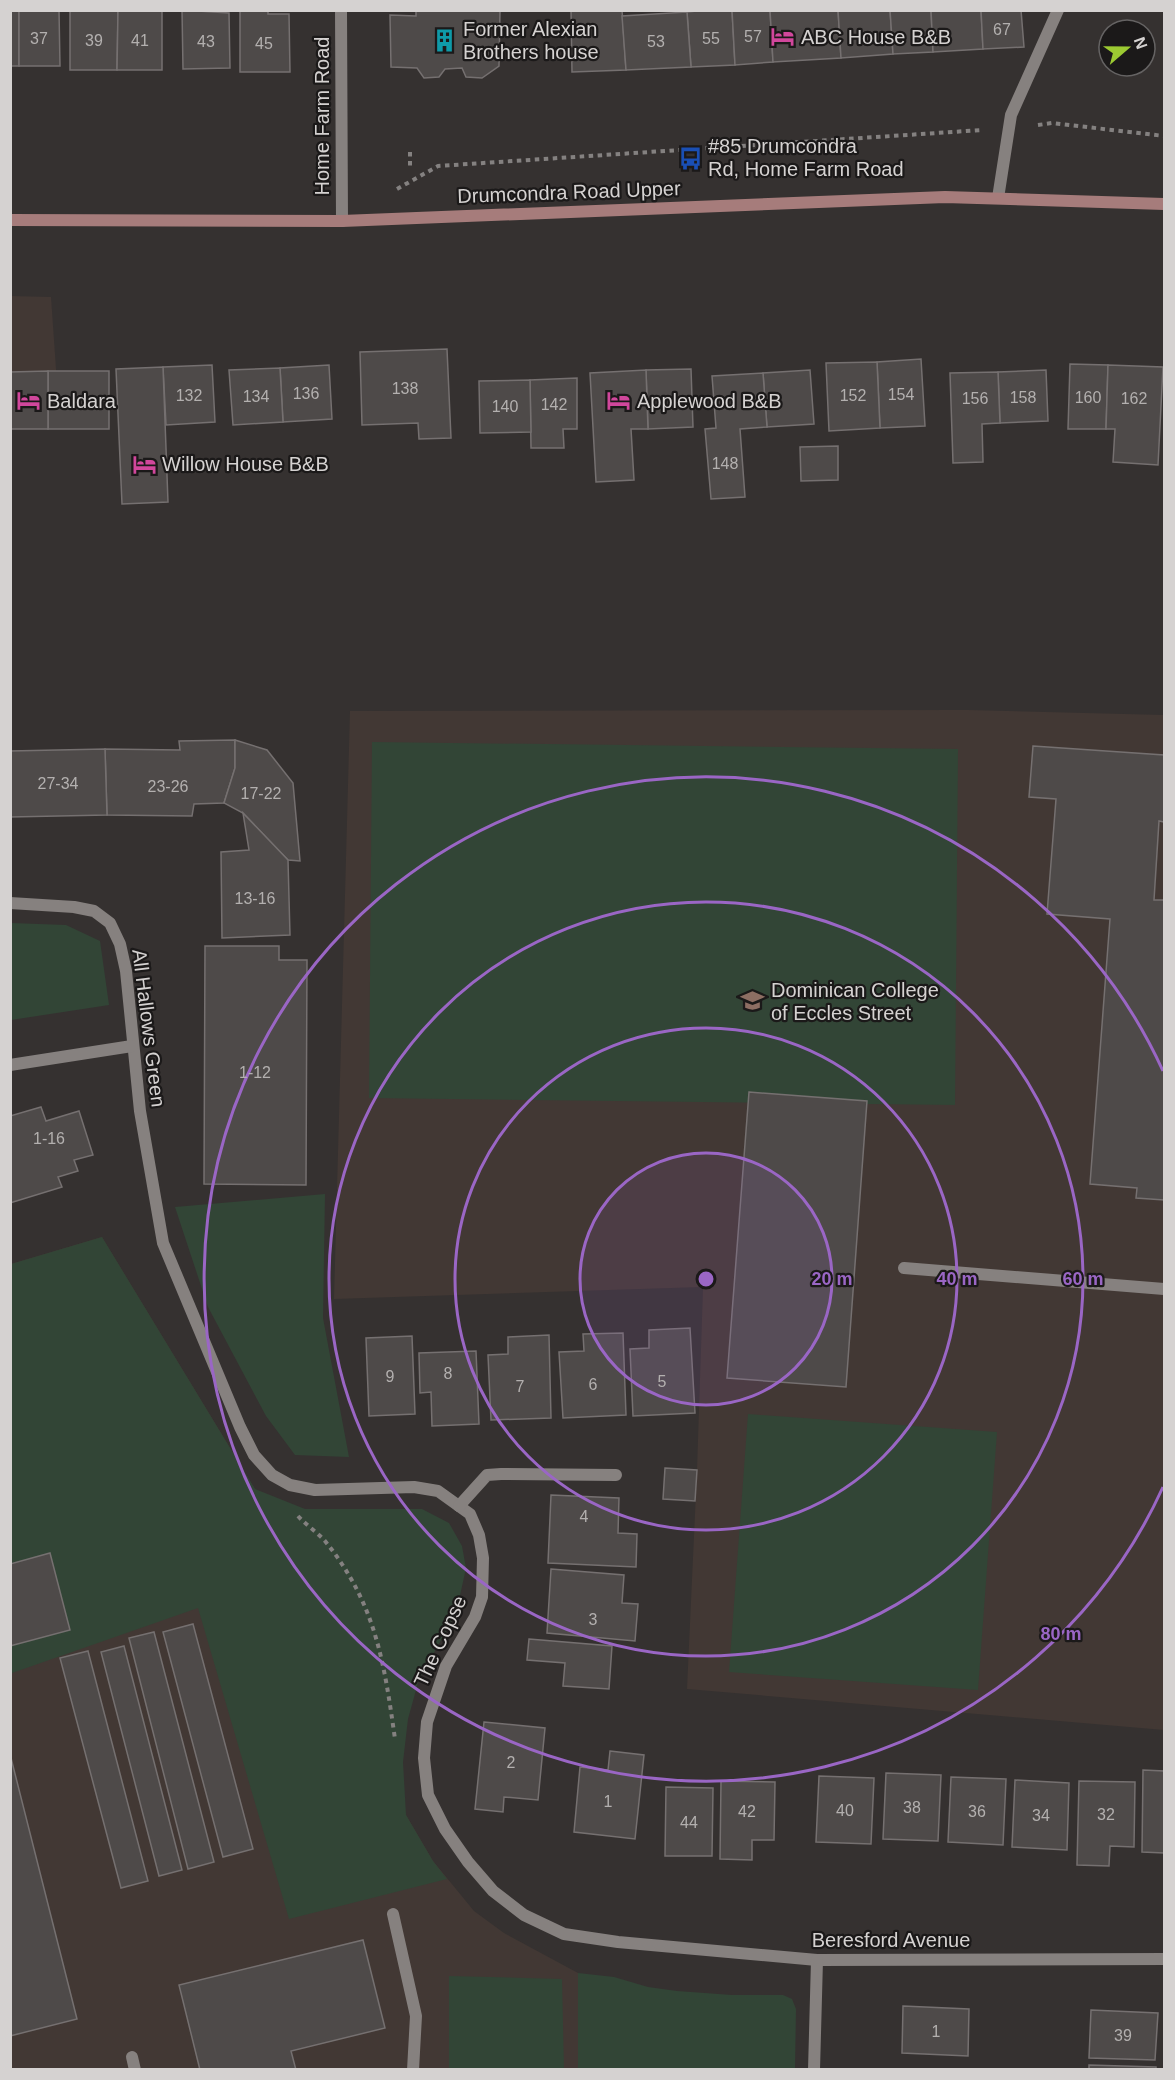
<svg xmlns="http://www.w3.org/2000/svg" width="1175" height="2080" viewBox="0 0 1175 2080" font-family="Arial,sans-serif">
<style>
.built{fill:#423834}
.green{fill:#324536}
.building{fill:#4e4a49;stroke:#757070;stroke-width:1.5}
.lines{fill:none;stroke-linecap:round;stroke-linejoin:round}
.path{stroke:#848180;stroke-width:4;stroke-dasharray:4.5 4.5;stroke-linecap:butt}
.service{stroke:#86817f;stroke-width:12}
.minor{stroke:#86817f;stroke-width:12}
.tertiary{stroke:#86817f;stroke-width:12}
.secondary{stroke:#a67c7b;stroke-width:12}
.ring{fill:none;stroke:#9a66c5;stroke-width:3}
.labels{text-anchor:middle;stroke-width:4.5;stroke-linejoin:round;paint-order:stroke}
.number-label{font-size:16px;fill:#b3b0af}
.poi-label{font-size:20px;fill:#d5d2d1;stroke:#1b1919;text-anchor:start}
.street-label{font-size:20px;fill:#d5d2d1;stroke:#1b1919}
.centre{fill:#9a66c5;stroke:#1b1919;stroke-width:3}
.ring-label{font-size:18px;text-anchor:middle;font-weight:bold;fill:#9a66c5;stroke:#1b1919;stroke-width:4.5;stroke-linejoin:round;paint-order:stroke}
</style>
<rect width="100%" height="100%" fill="#353130"/>
<g class="built">
<path d="M 10,296 L 51,297 L 60,426 L 11,429 Z"/>
<path d="M 968,710 L 1164,715 L 1164,1730 L 687,1689 L 697,1470 L 703,1287 L 334,1299 L 350,711 Z"/>
<path d="M 102,1237 L 255,1489 L 406,1815 L 433,1861 L 474,1911 L 504,1933 L 578,1973 L 578,2069 L 11,2070 L 11,1264 Z"/>
</g>
<g class="green">
<path d="M 372,742 L 958,749 L 955,1105 L 369,1098 Z"/>
<path d="M 11,923 L 66,925 L 100,941 L 109,1005 L 11,1020 Z"/>
<path d="M 325,1194 L 323,1318 L 349,1457 L 295,1455 L 266,1416 L 208,1307 L 175,1207 Z"/>
<path d="M 102,1237 L 255,1489 L 305,1509 L 422,1509 L 449,1523 L 462,1546 L 466,1568 L 456,1614 L 419,1679 L 408,1719 L 403,1762 L 406,1815 L 433,1861 L 447,1879 L 289,1919 L 198,1608 L 12,1673 L 11,1646 L 70,1630 L 50,1554 L 11,1564 L 11,1264 Z"/>
<path d="M 748,1414 L 997,1432 L 978,1690 L 729,1672 Z"/>
<path d="M 578,1973 L 614,1977 L 648,1987 L 677,1991 L 732,1995 L 783,1995 L 792,1999 L 796,2009 L 795,2069 L 578,2069 Z"/>
<path d="M 449,1976 L 562,1979 L 564,2069 L 449,2069 Z"/>
</g>
<g class="building">
<rect x="10" y="10" width="9" height="56"/>
<path d="M 19,10 L 59,10 L 60,66 L 19,66 Z"/>
<path d="M 70,10 L 118,10 L 117,70 L 70,70 Z"/>
<path d="M 118,10 L 162,10 L 162,70 L 117,70 Z"/>
<path d="M 182,10 L 229,13 L 230,68 L 183,69 Z"/>
<path d="M 240,10 L 268,10 L 268,14 L 289,14 L 290,72 L 240,72 Z"/>
<path d="M 416,10 L 500,10 L 499,66 L 482,78 L 466,77 L 462,68 L 445,69 L 439,77 L 424,78 L 417,68 L 391,67 L 390,15 L 416,16 Z"/>
<path d="M 571,10 L 622,10 L 626,70 L 572,72 Z"/>
<path d="M 707,10 L 732,10 L 735,65 L 691,67 L 687,12 Z"/>
<path d="M 732,10 L 770,10 L 773,62 L 735,65 Z"/>
<path d="M 770,10 L 838,10 L 841,58 L 773,62 Z"/>
<path d="M 838,10 L 890,10 L 893,54 L 841,58 Z"/>
<path d="M 890,10 L 931,10 L 933,52 L 893,54 Z"/>
<path d="M 931,10 L 981,10 L 983,49 L 933,52 Z"/>
<path d="M 981,10 L 1021,10 L 1024,47 L 983,49 Z"/>
<path d="M 687,12 L 691,67 L 626,70 L 622,16 Z"/>
<path d="M 447,349 L 451,438 L 419,439 L 418,423 L 362,425 L 360,352 Z"/>
<path d="M 921,359 L 925,426 L 880,428 L 877,362 Z"/>
<path d="M 877,362 L 880,428 L 829,431 L 826,363 Z"/>
<path d="M 1070,364 L 1108,365 L 1106,429 L 1068,429 Z"/>
<path d="M 212,365 L 215,422 L 166,425 L 163,367 Z"/>
<path d="M 329,365 L 332,419 L 283,422 L 280,368 Z"/>
<path d="M 1108,365 L 1163,367 L 1158,465 L 1113,462 L 1115,429 L 1106,429 Z"/>
<path d="M 163,367 L 168,502 L 122,504 L 116,369 Z"/>
<path d="M 280,368 L 283,422 L 233,425 L 229,370 Z"/>
<path d="M 691,369 L 693,427 L 648,429 L 646,370 Z"/>
<path d="M 646,370 L 648,429 L 631,429 L 634,480 L 596,482 L 590,373 Z"/>
<path d="M 810,370 L 814,424 L 767,427 L 763,373 Z"/>
<path d="M 1046,370 L 1048,421 L 1000,423 L 998,372 Z"/>
<rect x="48" y="371" width="61" height="58"/>
<path d="M 48,371 L 48,429 L 10,429 L 10,372 Z"/>
<path d="M 998,372 L 1000,423 L 982,424 L 983,462 L 953,463 L 950,373 Z"/>
<path d="M 763,373 L 767,427 L 740,429 L 745,497 L 711,499 L 705,429 L 716,428 L 712,376 Z"/>
<path d="M 577,378 L 577,429 L 563,429 L 564,448 L 531,448 L 530,380 Z"/>
<path d="M 530,380 L 531,432 L 480,433 L 479,381 Z"/>
<path d="M 838,446 L 838,480 L 801,481 L 800,447 Z"/>
<path d="M 235,740 L 235,768 L 224,803 L 194,804 L 192,816 L 107,815 L 105,749 L 180,750 L 179,741 Z"/>
<path d="M 235,740 L 267,750 L 293,783 L 300,861 L 288,860 L 243,813 L 224,803 L 235,768 Z"/>
<path d="M 1033,746 L 1164,755 L 1164,822 L 1159,821 L 1154,900 L 1164,900 L 1164,1200 L 1136,1198 L 1137,1188 L 1090,1184 L 1110,919 L 1047,914 L 1056,799 L 1029,797 Z"/>
<path d="M 105,749 L 107,815 L 10,817 L 10,751 Z"/>
<path d="M 243,813 L 288,860 L 290,935 L 222,938 L 221,852 L 249,850 Z"/>
<path d="M 205,946 L 279,946 L 279,960 L 307,960 L 306,1185 L 204,1184 Z"/>
<path d="M 749,1092 L 867,1101 L 846,1387 L 727,1378 Z"/>
<path d="M 41,1107 L 46,1121 L 79,1111 L 93,1155 L 74,1160 L 78,1171 L 58,1177 L 62,1187 L 10,1203 L 10,1116 Z"/>
<path d="M 690,1328 L 695,1413 L 633,1416 L 630,1349 L 649,1348 L 649,1330 Z"/>
<path d="M 623,1333 L 626,1415 L 563,1418 L 559,1352 L 584,1351 L 583,1334 Z"/>
<path d="M 549,1335 L 551,1418 L 491,1420 L 488,1355 L 508,1354 L 508,1337 Z"/>
<path d="M 412,1336 L 415,1414 L 369,1416 L 366,1338 Z"/>
<path d="M 476,1351 L 479,1424 L 432,1426 L 431,1392 L 420,1393 L 419,1353 Z"/>
<path d="M 665,1468 L 697,1470 L 695,1501 L 663,1499 Z"/>
<path d="M 551,1495 L 619,1498 L 618,1533 L 637,1534 L 636,1567 L 548,1563 Z"/>
<path d="M 50,1553 L 70,1630 L 10,1646 L 10,1564 Z"/>
<path d="M 551,1569 L 624,1575 L 622,1603 L 638,1604 L 635,1641 L 547,1633 Z"/>
<path d="M 193,1624 L 253,1849 L 223,1857 L 163,1632 Z"/>
<path d="M 154,1632 L 214,1862 L 188,1869 L 129,1638 Z"/>
<path d="M 529,1639 L 612,1646 L 609,1689 L 563,1686 L 565,1663 L 527,1660 Z"/>
<path d="M 124,1646 L 182,1870 L 159,1876 L 101,1652 Z"/>
<path d="M 88,1651 L 148,1881 L 121,1888 L 60,1658 Z"/>
<path d="M 484,1722 L 545,1728 L 538,1800 L 504,1797 L 503,1812 L 475,1809 Z"/>
<path d="M 610,1751 L 644,1755 L 635,1839 L 574,1832 L 580,1767 L 608,1770 Z"/>
<path d="M 10,1754 L 77,2019 L 10,2036 Z"/>
<path d="M 1143,1770 L 1164,1771 L 1164,1853 L 1142,1852 Z"/>
<path d="M 886,1773 L 941,1775 L 938,1841 L 883,1839 Z"/>
<path d="M 819,1776 L 874,1778 L 871,1844 L 816,1842 Z"/>
<path d="M 951,1777 L 1006,1779 L 1003,1845 L 948,1842 Z"/>
<path d="M 1015,1780 L 1069,1783 L 1067,1850 L 1012,1847 Z"/>
<path d="M 721,1781 L 775,1782 L 774,1840 L 752,1840 L 752,1860 L 720,1859 Z"/>
<path d="M 1079,1781 L 1135,1782 L 1134,1847 L 1110,1846 L 1109,1866 L 1077,1865 Z"/>
<path d="M 666,1787 L 713,1788 L 712,1856 L 665,1856 Z"/>
<path d="M 363,1940 L 385,2028 L 291,2051 L 296,2070 L 200,2070 L 179,1985 Z"/>
<path d="M 903,2006 L 969,2009 L 968,2056 L 902,2053 Z"/>
<path d="M 1091,2010 L 1158,2013 L 1155,2060 L 1089,2058 Z"/>
<path d="M 1089,2065 L 1156,2067 L 1156,2070 L 1089,2070 Z"/>
</g>
<g class="lines">
<g class="path">
<path d="M 1038,125 L 1052,123 L 1164,136"/>
<path d="M 410,152 L 410,166"/>
<path d="M 397,189 L 438,166 L 982,130"/>
<path d="M 298,1516 C 306,1525 317,1532 325,1541 C 376,1604 384,1662 395,1739"/>
</g>
<g class="service">
<path d="M 904,1268 L 1164,1289"/>
<path d="M 393,1914 L 416,2016 L 413,2070"/>
<path d="M 132,2057 L 135,2070"/>
</g>
<g class="minor">
<path d="M 998,198 L 1011,115 L 1058,10"/>
<path d="M 10,903 L 74,907 L 94,911 L 110,923 L 120,944 L 126,971 L 140,1111 L 163,1243 L 240,1427 L 254,1455 L 272,1475 L 290,1485 L 315,1490 L 414,1487 L 438,1491 L 470,1514 L 479,1535 L 483,1558 L 482,1597 L 475,1617 L 446,1666 L 427,1722 L 424,1758 L 428,1795 L 445,1829 L 468,1862 L 493,1891 L 524,1915 L 564,1934 L 618,1942 L 817,1960 L 1164,1959"/>
<path d="M 10,1065 L 132,1046"/>
<path d="M 459,1506 L 487,1475 L 501,1474 L 616,1475"/>
<path d="M 814,2070 L 817,1960"/>
</g>
<path class="tertiary" d="M 341,10 L 342,221"/>
<path class="secondary" d="M 10,220 L 342,221 L 945,197 L 1164,204"/>
</g>
<circle cx="706" cy="1279" r="126" fill="#9a66c5" fill-opacity=".12"/>
<g class="ring">
<circle cx="706" cy="1279" r="126"/>
<circle cx="706" cy="1279" r="251"/>
<circle cx="706" cy="1279" r="377"/>
<path d="M1163 1487A502 502 0 1 1 1163 1071"/>
</g>
<defs>
<symbol id="hotel-bare" viewBox="-9 -9 18 18"><path d="M-6-4.5h1.5V1H6V5H4.5V3h-9V5H-6ZM-4 0a1.8 1.8 0 1 1 3.6 0ZM.5 0V-2.5h3Q6-2.5 6 0Z" fill="#d1479c" stroke="#1b1919" stroke-width="2.5" paint-order="stroke"/></symbol>
<symbol id="building-bare" viewBox="-9 -9 18 18"><path d="M-4-6H4V6H1V3H-1V6H-4ZM-2.5-4.3h1.7v1.8h-1.7ZM.8-4.3h1.7v1.8H.8ZM-2.5-1h1.7V.8h-1.7ZM.8-1h1.7V.8H.8Z" fill="#0f9aa8" stroke="#1b1919" stroke-width="2.5" paint-order="stroke"/></symbol>
<symbol id="bus-bare" viewBox="-9 -9 18 18"><path d="M-5-6H5V4H4V6H2V4H-2V6H-4V4H-5ZM-3.5-4V0h7V-4ZM-3.5 1.2v1.5H-2V1.2ZM2 1.2v1.5H3.5V1.2Z" fill="#1a4fb4" stroke="#1b1919" stroke-width="2.5" paint-order="stroke"/></symbol>
<symbol id="school-bare" viewBox="-9 -9 18 18"><path d="M0-5L7-2L0 1L-7-2ZM-4 1L0 2.5L4 1V4Q0 6-4 4Z" fill="#8d6e63" stroke="#1b1919" stroke-width="2.5" paint-order="stroke"/></symbol>
</defs>
<g fill-rule="evenodd">
<use href="#hotel-bare" x="766" y="20" width="33" height="33"/>
<use href="#building-bare" x="428" y="24" width="33" height="33"/>
<use href="#bus-bare" x="674" y="142" width="33" height="33"/>
<use href="#hotel-bare" x="12" y="384" width="33" height="33"/>
<use href="#hotel-bare" x="602" y="384" width="33" height="33"/>
<use href="#hotel-bare" x="128" y="448" width="33" height="33"/>
<use href="#school-bare" x="736" y="984" width="33" height="33"/>
</g>
<g class="labels">
<g class="number-label">
<text x="1002" y="35">67</text>
<text x="753" y="42">57</text>
<text x="39" y="44">37</text>
<text x="711" y="44">55</text>
<text x="94" y="46">39</text>
<text x="140" y="46">41</text>
<text x="206" y="47">43</text>
<text x="656" y="47">53</text>
<text x="264" y="49">45</text>
<text x="405" y="394">138</text>
<text x="306" y="399">136</text>
<text x="901" y="400">154</text>
<text x="189" y="401">132</text>
<text x="853" y="401">152</text>
<text x="256" y="402">134</text>
<text x="1023" y="403">158</text>
<text x="1088" y="403">160</text>
<text x="975" y="404">156</text>
<text x="1134" y="404">162</text>
<text x="554" y="410">142</text>
<text x="505" y="412">140</text>
<text x="725" y="469">148</text>
<text x="58" y="789">27-34</text>
<text x="168" y="792">23-26</text>
<text x="261" y="799">17-22</text>
<text x="255" y="904">13-16</text>
<text x="255" y="1078">1-12</text>
<text x="49" y="1144">1-16</text>
<text x="448" y="1379">8</text>
<text x="390" y="1382">9</text>
<text x="662" y="1387">5</text>
<text x="593" y="1390">6</text>
<text x="520" y="1392">7</text>
<text x="584" y="1522">4</text>
<text x="593" y="1625">3</text>
<text x="511" y="1768">2</text>
<text x="608" y="1807">1</text>
<text x="912" y="1813">38</text>
<text x="845" y="1816">40</text>
<text x="747" y="1817">42</text>
<text x="977" y="1817">36</text>
<text x="1106" y="1820">32</text>
<text x="1041" y="1821">34</text>
<text x="689" y="1828">44</text>
<text x="936" y="2037">1</text>
<text x="1123" y="2041">39</text>
</g>
<g class="poi-label">
<text x="463" y="36">Former Alexian<tspan x="463" dy="23">Brothers house</tspan></text>
<text x="801" y="44">ABC House B&amp;B</text>
<text x="708" y="153">#85 Drumcondra<tspan x="708" dy="23">Rd, Home Farm Road</tspan></text>
<text x="47" y="408">Baldara</text>
<text x="637" y="408">Applewood B&amp;B</text>
<text x="162" y="471">Willow House B&amp;B</text>
<text x="771" y="997">Dominican College<tspan x="771" dy="23">of Eccles Street</tspan></text>
</g>
<g class="street-label">
<text transform="translate(322 116) rotate(-90)" y="7">Home Farm Road</text>
<text transform="translate(569 192) rotate(-2)" y="7">Drumcondra Road Upper</text>
<text transform="translate(149 1028) rotate(83)" y="7">All Hallows Green</text>
<text transform="translate(440 1641) rotate(-65)" y="7">The Copse</text>
<text x="891" y="1947">Beresford Avenue</text>
</g>
</g>
<circle cx="706" cy="1279" r="9" class="centre"/>
<g class="ring-label">
<text x="832" y="1285">20 m</text>
<text x="957" y="1285">40 m</text>
<text x="1083" y="1285">60 m</text>
<text x="1061" y="1640">80 m</text>
</g>
<rect width="1175" height="2080" fill="none" stroke="#d5d2d1" stroke-width="24"/>
<g transform="translate(1127 48) rotate(70)"><circle r="28" fill="#1b1919" stroke="#656363" stroke-width="1.5"/>
<path d="M0-4.5L10 22L0 15L-10 22Z" fill="#9cca32"/>
<text y="-9" font-size="16" font-weight="bold" text-anchor="middle" fill="#d5d2d1">N</text>
</g>
</svg>
